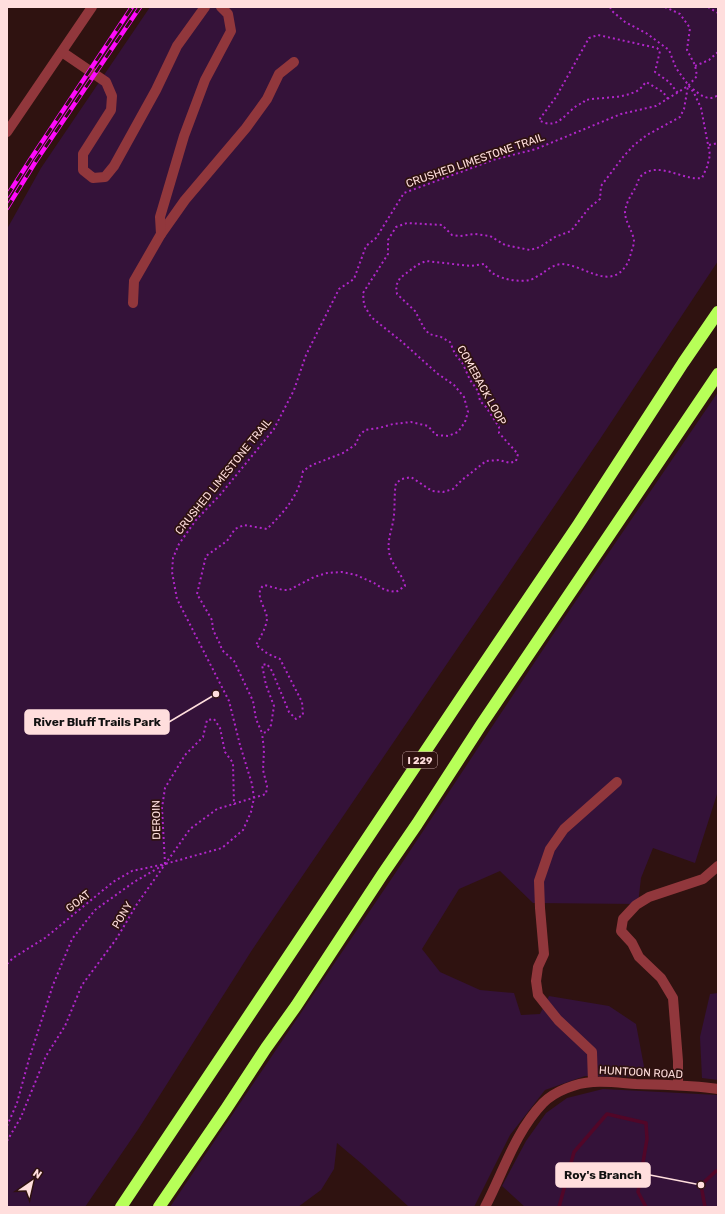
<svg xmlns="http://www.w3.org/2000/svg" width="725" height="1214" viewBox="0 0 725 1214" font-family="Rubik,sans-serif">
<style>
.green{fill:#341239}
.lines{fill:none;stroke-linecap:round;stroke-linejoin:round}
.stream{stroke:#510628;stroke-width:3.5}
.path{stroke:#b126ca;stroke-width:2;stroke-dasharray:2 3;stroke-linecap:butt}
.minor{stroke:#91373c;stroke-width:10}
.highway{stroke:#b7ff58;stroke-width:12}
.rail-casing{stroke:#ff09fd;stroke-width:4.5}
.rail{stroke:#2f1210;stroke-width:3;stroke-dasharray:9;stroke-linecap:butt}
.labels{text-anchor:middle;stroke-width:3.5;stroke-linejoin:round;paint-order:stroke}
.shield{fill:#2f1210;stroke:#c1a1a0;stroke-width:1}
.shield-label{font-size:10px;font-weight:bold;fill:#ffdedd}
.street-label{font-size:11px;fill:#ffdedd;stroke:#2f1210}
.leader{fill:none;stroke:#ffdedd;stroke-width:1.5}
.callout-dot{fill:#ffdedd;stroke:#2f1210;stroke-width:1.5}
.callout{fill:#ffdedd;stroke:#ffdedd;stroke-width:1.5}
.callout-label{font-size:12px;text-anchor:middle;font-weight:bold;fill:#111}
</style>
<rect width="100%" height="100%" fill="#2f1210"/>
<g class="green">
<path d="M 150,7 L 718,7 L 718,261 L 600,439 L 252,950 L 139,1128 L 85,1207 L 7,1207 L 7,229 L 41,168 Z"/>
<path d="M 718,392 L 718,791 L 695,863 L 653,848 L 641,878 L 638,904 L 533,903 L 500,871 L 459,889 L 422,949 L 440,972 L 480,990 L 514,993 L 521,1015 L 540,1014 L 549,996 L 609,1006 L 636,1024 L 646,1077 L 585,1076 L 545,1090 L 510,1135 L 474,1207 L 409,1207 L 362,1164 L 337,1143 L 334,1169 L 321,1190 L 298,1207 L 170,1207 L 394,875 L 550,639 Z"/>
<path d="M 718,993 L 718,1080 L 702,1078 L 700,1037 L 710,994 Z"/>
<path d="M 603,1089 L 718,1095 L 718,1207 L 525,1207 L 502,1186 L 526,1141 L 546,1113 L 567,1098 Z"/>
</g>
<g class="lines">
<g class="stream">
<path d="M 559,1207 L 574,1152 L 607,1114 L 646,1123 L 647,1139 L 638,1192 L 646,1207"/>
<path d="M 705,1207 L 701,1185 L 716,1171 L 718,1171"/>
</g>
<g class="path">
<path d="M 610,7 L 612,11 L 625,22 L 646,33 L 669,50 L 676,68 L 694,93 L 701,108 L 710,155 L 707,167 L 702,178 C 683,181 658,160 641,176 C 638,179 637,186 634,190 C 630,197 626,203 625,212 C 625,222 633,231 634,241 C 634,245 632,249 631,253 C 630,256 629,261 627,264 C 610,292 585,265 562,264 C 555,264 548,269 543,273 C 539,275 534,279 530,280 C 519,282 504,280 494,274 C 490,272 487,267 484,264 L 471,266 L 426,261 L 417,265 L 400,278 L 396,286 L 397,294 L 415,311 L 424,328 L 429,334 L 441,337 L 450,342 L 455,354 L 463,364 L 470,380 L 478,391 L 480,401 L 486,407 L 499,427 L 499,433 L 518,454 L 516,461 L 510,463 L 499,460 L 486,461 L 462,480 L 453,489 L 443,492 L 432,491 L 411,477 L 402,479 L 396,483 C 394,494 395,504 394,515 C 393,528 387,538 389,552 C 391,565 403,574 405,586 L 396,592 L 385,590 L 374,583 L 356,575 L 342,572 L 327,573 L 314,577 L 289,590 L 283,590 L 264,585 C 253,594 266,607 267,618 C 267,626 260,638 256,645 L 268,654 L 280,659 L 302,702 L 303,715 L 296,719 L 289,712 L 272,671 L 267,664 L 262,665 L 266,685 L 274,706 L 271,725 L 267,732 L 262,733 L 256,719 L 253,701 L 234,661 L 222,650 L 220,644 L 213,630 L 212,620 L 197,594 L 206,556 L 227,541 L 235,529 L 244,525 L 267,529 C 284,512 299,496 303,471 L 312,465 L 343,453 L 355,445 L 360,435 L 365,430 L 379,428 L 393,424 L 411,422 L 428,426 L 436,435 L 448,436 L 458,432 L 465,422 L 468,412 L 464,397 L 454,385 L 438,374 L 401,341 L 371,317 L 364,305 L 363,293 L 388,254 L 388,240 L 396,227 L 407,223 L 442,225 L 452,235 L 460,236 L 475,234 L 490,236 L 505,245 L 530,250 L 540,247 L 555,237 L 571,231 L 589,208 L 600,199 L 601,186 L 623,157 L 634,145 L 647,135 L 680,117 L 684,109 L 688,86"/>
<path d="M 708,7 L 718,13"/>
<path d="M 695,66 L 709,60 L 718,52"/>
<path d="M 693,89 C 700,95 709,102 718,95"/>
<path d="M 668,99 L 663,92 L 646,82 C 643,85 641,89 637,91 C 621,99 602,97 585,100 L 583,103 C 567,107 560,133 539,120 L 556,97 L 589,38 L 598,35 L 657,48 L 660,51 L 655,72 L 669,82 L 678,93"/>
<path d="M 709,145 L 718,143"/>
<path d="M 7,964 L 13,958 L 45,938 L 113,882 L 132,871 L 165,864 L 162,808 L 165,788 L 185,755 L 203,737 L 207,720 L 214,719 L 220,728 L 225,752 L 233,763 L 234,805"/>
<path d="M 7,1126 L 17,1103 L 29,1059 L 53,985 L 72,939 L 95,910 L 134,882 L 165,864 L 222,848 L 243,830 L 251,812 L 254,798 L 252,784 L 240,745 L 229,701 L 177,599 L 172,572 L 173,558 L 179,544 L 196,520 L 220,495 L 274,429 L 294,390 L 306,355 L 339,289 L 354,279 L 366,246 L 376,238 L 404,193 L 493,160 L 536,149 L 621,114 L 656,106 L 688,86 L 697,76 L 695,65 L 687,50 L 690,28 L 680,14 L 665,7"/>
<path d="M 7,1141 L 21,1117 L 46,1056 L 65,1026 L 82,985 L 117,938 L 137,904 L 190,829 L 217,809 L 266,794 L 267,786 L 263,770 L 264,750 L 262,733"/>
</g>
<g class="minor">
<path d="M 62,52 L 106,82 L 112,96 L 111,110 L 83,154 L 83,170 L 93,178 L 105,177 L 114,166 L 156,90 L 177,46 L 205,7"/>
<path d="M 7,132 L 92,7"/>
<path d="M 161,234 L 185,200 L 246,128 L 267,99 L 279,74 L 294,62"/>
<path d="M 133,303 L 134,281 L 161,234 L 160,217 L 184,136 L 205,80 L 231,31 L 228,14 L 221,7"/>
<path d="M 593,1082 L 592,1052 L 558,1020 L 538,995 L 536,981 L 538,967 L 544,954 L 540,908 L 539,881 L 550,849 L 564,829 L 617,782"/>
<path d="M 678,1085 L 678,1061 L 673,998 L 661,978 L 639,957 L 632,943 L 621,931 L 623,919 L 636,905 L 649,897 L 703,879 L 718,866"/>
<path d="M 485,1207 C 503,1173 515,1132 543,1103 C 555,1091 576,1083 593,1082 C 607,1081 622,1083 636,1084 C 663,1085 691,1085 718,1089"/>
</g>
<g class="highway">
<path d="M 121,1207 L 465,692 L 578,525 L 683,363 L 718,312"/>
<path d="M 159,1207 L 226,1109 L 266,1048 L 296,1006 L 382,875 L 417,824 L 481,725 L 718,374"/>
</g>
<defs>
<g id="rail">
<path d="M 7,196 L 30,160 L 132,7"/>
<path d="M 7,208 L 36,161 L 140,7"/>
</g>
</defs>
<use href="#rail" class="rail-casing"/>
<use href="#rail" class="rail"/>
</g>
<g class="labels">
<rect class="shield" x="403" y="752" width="34" height="16" rx="3"/>
<g class="shield-label">
<text x="420" y="764">I 229</text>
</g>
<g class="street-label">
<text transform="translate(475 160) rotate(-19)" y="4">CRUSHED LIMESTONE TRAIL</text>
<text transform="translate(482 385) rotate(61)" y="4">COMEBACK LOOP</text>
<text transform="translate(223 476) rotate(-51)" y="4">CRUSHED LIMESTONE TRAIL</text>
<text transform="translate(156 820) rotate(-91)" y="4">DEROIN</text>
<text transform="translate(78 901) rotate(-38)" y="4">GOAT</text>
<text transform="translate(122 915) rotate(-59)" y="4">PONY</text>
<text transform="translate(641 1072) rotate(3)" y="4">HUNTOON ROAD</text>
</g>
</g>
<path class="leader" d="M216 694L169 722M701 1185L650 1175"/>
<g class="callout-dot">
<circle cx="216" cy="694" r="4"/>
<circle cx="701" cy="1185" r="4"/>
</g>
<g class="callout">
<rect x="25" y="710" width="144" height="24" rx="4"/>
<rect x="556" y="1163" width="94" height="24" rx="4"/>
</g>
<g class="callout-label">
<text x="97" y="726">River Bluff Trails Park</text>
<text x="603" y="1179">Roy's Branch</text>
</g>
<rect width="725" height="1214" fill="none" stroke="#ffdedd" stroke-width="16"/>
<g transform="translate(32 1182) rotate(34)" stroke="#2f1210" stroke-width="3" paint-order="stroke">
<path d="M0-3L7 15L0 10L-7 15Z" fill="#ffdedd"/>
<text y="-6" font-size="11" font-weight="bold" text-anchor="middle" fill="#ffdedd">N</text>
</g>
</svg>
